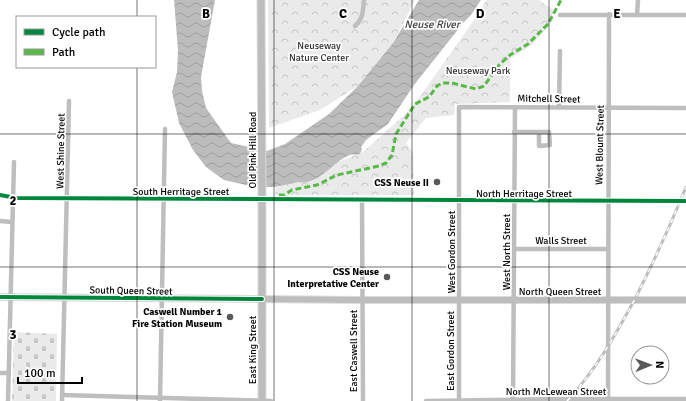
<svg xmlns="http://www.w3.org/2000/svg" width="686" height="401" viewBox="0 0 686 401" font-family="Signika,sans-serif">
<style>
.cemetery{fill:url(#cemetery-stones)}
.park{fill:url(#park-crowns)}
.water{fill:url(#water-waves)}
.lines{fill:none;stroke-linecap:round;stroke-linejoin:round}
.major-casing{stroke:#dbdbdb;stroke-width:8}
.highway-casing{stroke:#dbdbdb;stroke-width:9}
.minor{stroke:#bebebe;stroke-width:4.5}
.major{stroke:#bdbdbd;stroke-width:6}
.highway{stroke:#bdbdbd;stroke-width:7}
.rail-casing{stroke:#bdbdbd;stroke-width:3}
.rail{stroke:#fff;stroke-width:1.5;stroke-dasharray:4.5;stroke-linecap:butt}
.quiet{stroke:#58b947;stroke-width:3;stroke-dasharray:6 3;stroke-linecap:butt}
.cycleway-casing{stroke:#fff;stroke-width:6}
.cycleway{stroke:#00873e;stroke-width:4}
.grid{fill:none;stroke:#000;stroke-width:1;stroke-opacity:0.55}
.poi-dot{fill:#595959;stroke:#fff;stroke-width:1.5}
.labels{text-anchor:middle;stroke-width:3.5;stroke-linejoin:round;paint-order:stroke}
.park-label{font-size:10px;fill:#303030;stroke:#fff}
.street-label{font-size:10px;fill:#000;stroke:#fff}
.poi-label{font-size:10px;font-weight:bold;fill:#000;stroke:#fff;text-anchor:end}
.water-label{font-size:11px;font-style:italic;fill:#414141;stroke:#fff}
.grid-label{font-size:13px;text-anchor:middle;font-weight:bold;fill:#000;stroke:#fff;stroke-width:3.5;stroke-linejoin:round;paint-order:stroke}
</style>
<defs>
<pattern id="cemetery-stones" width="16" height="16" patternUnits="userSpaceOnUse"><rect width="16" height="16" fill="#eaeaea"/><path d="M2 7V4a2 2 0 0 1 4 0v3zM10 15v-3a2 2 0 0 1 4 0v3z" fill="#c7c7c7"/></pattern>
<pattern id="park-crowns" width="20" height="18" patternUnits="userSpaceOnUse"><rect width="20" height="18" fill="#eaeaea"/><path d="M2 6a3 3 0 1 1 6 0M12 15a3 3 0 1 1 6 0" fill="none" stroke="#c7c7c7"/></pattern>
<pattern id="water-waves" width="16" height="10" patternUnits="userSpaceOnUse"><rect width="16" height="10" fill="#bcbcbc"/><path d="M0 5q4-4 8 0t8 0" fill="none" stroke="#a0a0a0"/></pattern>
</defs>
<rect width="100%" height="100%" fill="#fff"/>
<path class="cemetery" d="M 14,332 L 57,334 L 56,401 L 12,401 Z"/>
<g class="park">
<path d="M 268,0 L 415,0 L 393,43 L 358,86 L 320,110 L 269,128 Z"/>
<path d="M 486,0 L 539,0 L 553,10 L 551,23 L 533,44 L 510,59 L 510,102 L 455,104 L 454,115 L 426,118 L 406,143 L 413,153 L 414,195 L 275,195 L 276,188 L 363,152 L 412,108 L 479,13 Z"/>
</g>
<path class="water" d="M 174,0 L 215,0 L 201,77 L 202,91 L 206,108 L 231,143 L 267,151 L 285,144 L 329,114 L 358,86 L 393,43 L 419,0 L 481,0 L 471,15 L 464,22 L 414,85 L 388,124 L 366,140 L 361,147 L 362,149 L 360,154 C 357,155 353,154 350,155 C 333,161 319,186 298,182 L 275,187 L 250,186 L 224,180 L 206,167 L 193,150 L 179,123 L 172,92 L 177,72 L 178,50 Z"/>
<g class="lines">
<defs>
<path id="major" d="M 0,297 L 362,300 L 686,300"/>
<path id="highway" d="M 261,0 L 262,195 L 262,401"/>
</defs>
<use href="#major" class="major-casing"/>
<use href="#highway" class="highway-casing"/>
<g class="minor">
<path d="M 560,15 L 686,15"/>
<path d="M 637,15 L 638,0"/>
<path d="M 355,26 C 363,19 363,11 364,0"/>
<path d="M 559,107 L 560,51"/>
<path d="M 514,132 C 526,132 538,132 549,132 L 550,145 L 539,146 L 539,132"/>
<path d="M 0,195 L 16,198 L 686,201"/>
<path d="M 362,200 L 363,401"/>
<path d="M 0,221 L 12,222"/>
<path d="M 514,249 L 608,249"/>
<path d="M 0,373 L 9,373"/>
<path d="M 62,395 L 271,401"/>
<path d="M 8,401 L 14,162"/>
<path d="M 62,401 L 69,101"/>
<path d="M 160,401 L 165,129"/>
<path d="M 426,401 L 569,399 L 686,399"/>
<path d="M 459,401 L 459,107 L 686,108"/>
<path d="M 513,401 L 515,107"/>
<path d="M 608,401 L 609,14"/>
</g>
<use href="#major" class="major"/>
<use href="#highway" class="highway"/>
<defs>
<path id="rail" d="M 567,401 C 596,370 616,334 636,297 C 654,261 671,224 686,187"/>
</defs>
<use href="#rail" class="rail-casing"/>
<use href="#rail" class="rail"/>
<path class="quiet" d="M 279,195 L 284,195 L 292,190 L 317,185 L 337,175 L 379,166 L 386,163 L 392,155 L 396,134 L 415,104 L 429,97 L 437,86 L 442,83 L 452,83 L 476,89 L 484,86 L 499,65 L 510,55 L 528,44 L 548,24 L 561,0"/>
<defs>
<g id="cycleway">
<path d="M 0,195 L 16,198 L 686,201"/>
<path d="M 0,297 L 262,299"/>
</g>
</defs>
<use href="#cycleway" class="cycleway-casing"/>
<use href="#cycleway" class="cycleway"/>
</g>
<path class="grid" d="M 137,0 L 137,17M 274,0 L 274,401M 412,0 L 412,401M 549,0 L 549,401M 137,67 L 137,401M 0,134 L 686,134M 0,267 L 686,267"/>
<g class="poi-dot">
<circle cx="437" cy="182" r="4"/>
<circle cx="387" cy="277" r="4"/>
<circle cx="230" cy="317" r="4"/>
</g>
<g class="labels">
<g class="park-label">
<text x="319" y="49">Neuseway<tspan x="319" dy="12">Nature Center</tspan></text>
<text x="478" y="74">Neuseway Park</text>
</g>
<g class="street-label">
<text transform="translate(549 98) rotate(1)" y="4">Mitchell Street</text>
<text transform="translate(599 145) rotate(-89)" y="4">West Blount Street</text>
<text transform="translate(252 150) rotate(-90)" y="4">Old Pink Hill Road</text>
<text transform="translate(60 151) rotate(-89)" y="4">West Shine Street</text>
<text x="181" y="195">South Herritage Street</text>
<text x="524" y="197">North Herritage Street</text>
<text x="561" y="244">Walls Street</text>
<text transform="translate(451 252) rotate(-90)" y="4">West Gordon Street</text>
<text transform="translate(506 252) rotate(-90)" y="4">West North Street</text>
<text transform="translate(131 290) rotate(1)" y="4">South Queen Street</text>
<text x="560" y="295">North Queen Street</text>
<text transform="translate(252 350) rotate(-90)" y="4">East King Street</text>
<text transform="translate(353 351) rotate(-90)" y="4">East Caswell Street</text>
<text transform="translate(450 351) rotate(-90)" y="4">East Gordon Street</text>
<text x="556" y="395">North McLewean Street</text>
</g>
<g class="poi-label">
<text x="429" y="186">CSS Neuse II</text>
<text x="379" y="275">CSS Neuse<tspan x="379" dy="12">Interpretative Center</tspan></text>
<text x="222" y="315">Caswell Number 1<tspan x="222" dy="12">Fire Station Museum</tspan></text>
</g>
<g class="water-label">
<text x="432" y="28">Neuse River</text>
</g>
</g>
<g class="grid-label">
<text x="206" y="18">B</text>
<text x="343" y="18">C</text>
<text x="480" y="18">D</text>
<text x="617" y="18">E</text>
<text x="13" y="205">2</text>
<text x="13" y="339">3</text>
</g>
<rect x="16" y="16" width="140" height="52" fill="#ffffff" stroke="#999999"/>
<rect x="24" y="29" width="20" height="6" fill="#00873e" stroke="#999999"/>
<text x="52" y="36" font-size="12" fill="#000000">Cycle path</text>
<rect x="24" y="49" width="20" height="6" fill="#58b947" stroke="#999999"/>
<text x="52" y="56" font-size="12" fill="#000000">Path</text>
<g transform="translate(650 365) rotate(89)"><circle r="19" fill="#ffffff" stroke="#999999"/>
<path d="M0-3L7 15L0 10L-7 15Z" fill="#595959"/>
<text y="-6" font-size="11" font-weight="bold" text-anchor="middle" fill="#000000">N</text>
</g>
<path d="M18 377v6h64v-6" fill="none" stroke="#000000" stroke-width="2"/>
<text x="24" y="377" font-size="12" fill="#000000" stroke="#ffffff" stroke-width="3" paint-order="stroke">100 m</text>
</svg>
